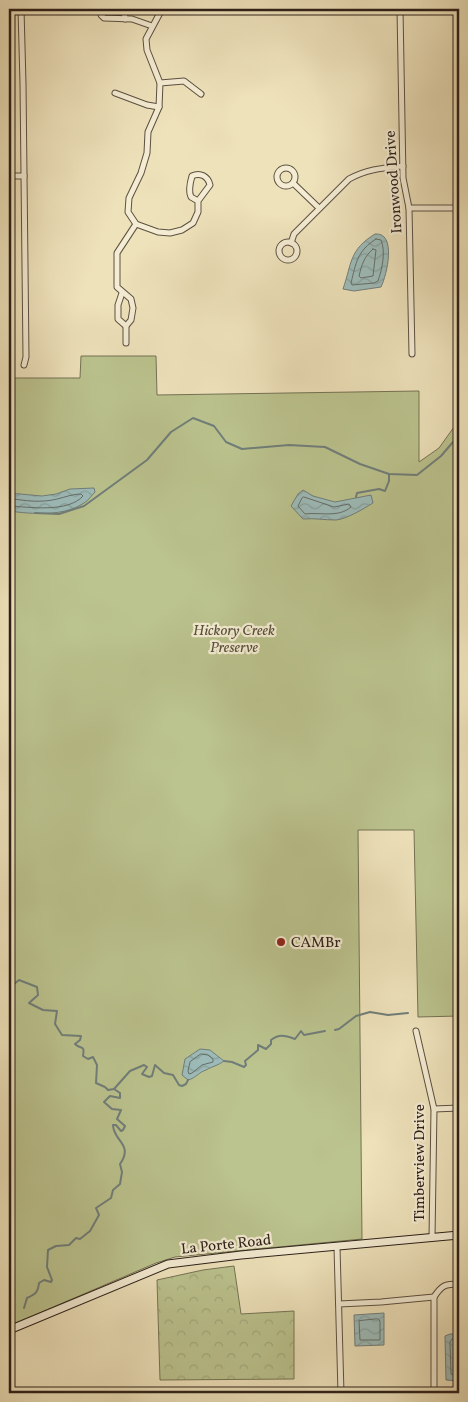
<svg xmlns="http://www.w3.org/2000/svg" width="468" height="1402" viewBox="0 0 468 1402" font-family="Vollkorn,serif">
<style>
.forest{fill:url(#forest-crowns);stroke:#747254}
.park{fill:#bbc38e;stroke:#747254}
.water{fill:url(#water-waves);stroke:#707e7a}
.lines{fill:none;stroke-linecap:round;stroke-linejoin:round}
.shore{stroke:#646e6a;stroke-width:1}
.stream{stroke:#707e7a;stroke-width:2}
.street-casing{stroke:#5c5042;stroke-width:7}
.secondary-casing{stroke:#2c2019;stroke-width:9}
.street{stroke:#f4ecd3;stroke-width:5}
.secondary{stroke:#f4ecd3;stroke-width:7}
.poi-dot{fill:#8f2418;stroke:#f4ecd3;stroke-width:2}
.labels{text-anchor:middle;stroke-width:4.5;stroke-linejoin:round;paint-order:stroke}
.street-label{font-size:15px;fill:#2c2019;stroke:#f4ecd3}
.park-label{font-size:15px;font-style:italic;fill:#57513c;stroke:#f4ecd3}
.poi-label{font-size:15px;fill:#2c2019;stroke:#f4ecd3;text-anchor:start}
</style>
<defs>
<pattern id="forest-crowns" width="20" height="18" patternUnits="userSpaceOnUse" patternTransform="scale(1.25)"><rect width="20" height="18" fill="#bbc38e"/><path d="M2 6a3 3 0 1 1 6 0M12 15a3 3 0 1 1 6 0" fill="none" stroke="#a1a77a"/></pattern>
<pattern id="water-waves" width="16" height="10" patternUnits="userSpaceOnUse" patternTransform="scale(1.25)"><rect width="16" height="10" fill="#9dbcba"/><path d="M0 5q4-4 8 0t8 0" fill="none" stroke="#87a19f"/></pattern>
</defs>
<rect width="100%" height="100%" fill="#eee2bb"/>
<filter id="stains"><feTurbulence type="fractalNoise" baseFrequency=".004" numOctaves="4"/><feColorMatrix values="0 0 0 0 .2 0 0 0 0 .09 0 0 0 0 .02 0 0 0 .5 -.17"/></filter>
<radialGradient id="worn" r=".72"><stop offset=".6" stop-color="#630" stop-opacity="0"/><stop offset="1" stop-color="#630" stop-opacity=".3"/></radialGradient>
<path class="forest" d="M 234,1266 L 241,1314 L 294,1311 L 294,1379 L 160,1380 L 157,1280 L 203,1270 Z"/>
<path class="park" d="M 81,356 L 156,356 L 157,395 L 419,391 L 419,462 L 439,448 L 459,420 L 459,1016 L 418,1017 L 414,830 L 358,830 L 362,1239 L 175,1257 L 156,1263 L 9,1326 L 9,378 L 80,378 Z"/>
<g class="water">
<path d="M 375,234 C 397,232 387,275 381,287 L 354,291 L 343,289 C 352,263 349,250 375,234 Z"/>
<path d="M 94,488 L 95,492 C 92,495 88,501 84,503 C 63,517 32,514 9,511 L 9,493 L 42,496 L 56,494 L 70,489 Z"/>
<path d="M 303,490 L 313,496 L 335,502 L 371,495 L 373,503 C 363,509 347,519 336,520 C 325,520 314,518 303,519 L 291,506 L 298,494 Z"/>
<path d="M 200,1049 L 210,1050 L 224,1061 C 217,1066 213,1066 206,1070 C 199,1072 196,1078 188,1080 L 182,1075 L 185,1059 Z"/>
<path d="M 384,1313 L 384,1345 L 355,1346 L 354,1315 Z"/>
<path d="M 450,1334 L 459,1334 L 459,1381 L 446,1380 L 445,1336 Z"/>
</g>
<g class="lines">
<g class="shore">
<path d="M 376,239 L 381,240 C 386,252 382,269 378,281 L 374,283 L 352,285 L 351,283 C 356,263 357,251 376,239 Z"/>
<path d="M 373,249 L 376,250 L 373,276 L 361,278 L 359,276 C 362,264 364,257 373,249 Z"/>
<path d="M 304,497 L 334,507 L 349,504 L 351,507 C 338,518 321,512 305,514 L 298,506 L 302,498 Z"/>
<path d="M 9,498 C 24,501 42,503 57,499 C 66,497 72,494 81,494 L 83,496 C 68,513 29,507 9,506"/>
<path d="M 201,1054 L 208,1055 L 213,1059 L 213,1062 L 202,1065 L 192,1073 L 189,1074 L 188,1071 L 190,1062 Z"/>
<path d="M 378,1319 L 380,1321 L 380,1340 L 360,1340 L 359,1321 Z"/>
<path d="M 459,1339 L 452,1339 L 450,1342 L 451,1374 L 459,1376"/>
</g>
<g class="stream">
<path d="M 356,497 L 357,493 L 379,489 L 385,491 L 389,481 L 389,474"/>
<path d="M 35,513 L 59,514 L 84,506 L 147,460 L 171,432 L 193,418 L 214,426 L 226,442 L 242,449 L 289,445 L 325,447 L 360,464 L 389,474 L 417,475 L 441,456 L 459,435"/>
<path d="M 9,988 L 19,980 L 37,987 L 38,995 L 29,1003 L 43,1010 L 57,1011 L 55,1024 L 62,1035 L 81,1036 L 80,1040 L 75,1044 C 81,1050 85,1044 83,1056 L 88,1059 L 93,1057 L 97,1065 L 96,1083 L 105,1087 L 108,1090 L 114,1089 L 130,1071 L 144,1065 L 147,1067 L 142,1074 L 149,1077 L 152,1076 L 155,1065 L 164,1073 L 173,1075 L 179,1085 L 182,1086 L 186,1084 L 188,1080"/>
<path d="M 335,1030 L 339,1029 L 356,1016 L 370,1012 L 388,1015 L 408,1013"/>
<path d="M 224,1061 L 232,1062 L 244,1067 L 246,1065 L 245,1061 L 258,1050 L 258,1045 L 266,1049 L 271,1044 L 271,1040 C 279,1034 284,1035 295,1039 L 301,1031 L 304,1035 L 325,1031"/>
<path d="M 24,1308 L 27,1298 C 36,1294 38,1292 39,1283 L 44,1280 L 51,1282 L 52,1280 L 47,1267 L 48,1250 L 56,1246 L 69,1245 L 76,1238 L 80,1239 L 90,1231 L 99,1215 L 96,1208 L 111,1198 L 113,1190 L 120,1184 L 122,1172 L 120,1164 C 134,1144 113,1141 113,1125 L 116,1125 L 121,1131 L 123,1130 L 125,1126 L 117,1119 L 121,1110 L 112,1109 L 104,1102 L 110,1096 L 120,1098 L 120,1093 L 114,1089"/>
</g>
<defs>
<g id="street">
<path d="M 21,9 L 23,84 L 26,357 L 24,365"/>
<path d="M 101,9 L 101,15 L 104,18 L 132,19 L 152,26"/>
<path d="M 124,9 L 125,19"/>
<path d="M 162,9 L 146,39 L 147,50 L 160,83 L 159,107 L 148,132 L 147,153 L 141,173 L 129,198 L 128,212 L 136,224 L 158,232 L 170,233 L 182,230 L 193,223 L 198,212 L 198,201 L 210,185 C 208,176 200,172 192,176 C 190,183 188,191 191,197 L 198,201"/>
<path d="M 400,9 L 403,178 L 409,208 L 412,354"/>
<path d="M 160,83 L 184,81 L 201,94"/>
<path d="M 115,93 L 147,105 L 159,107"/>
<circle cx="286" cy="177" r="9"/>
<path d="M 9,176 L 24,176"/>
<path d="M 293,183 L 319,208"/>
<path d="M 409,208 L 459,208"/>
<circle cx="288" cy="251" r="9"/>
<path d="M 291,243 L 294,234 L 349,179 C 367,169 383,168 403,166"/>
<path d="M 122,293 L 118,305 L 118,319 L 126,326"/>
<path d="M 126,343 L 126,326 L 131,320 L 133,308 L 131,299 L 117,287 L 117,253 L 136,224"/>
<path d="M 416,1031 L 434,1109 L 432,1238"/>
<path d="M 434,1109 L 459,1108"/>
<path d="M 337,1247 L 341,1393"/>
<path d="M 339,1304 L 381,1302 L 434,1297"/>
<path d="M 434,1393 L 434,1297 C 442,1285 445,1284 459,1284"/>
</g>
<path id="secondary" d="M 9,1330 L 168,1264 L 241,1255 L 459,1235"/>
</defs>
<use href="#street" class="street-casing"/>
<use href="#secondary" class="secondary-casing"/>
<use href="#street" class="street"/>
<use href="#secondary" class="secondary"/>
</g>
<circle class="poi-dot" cx="281" cy="942" r="5"/>
<g class="labels">
<g class="street-label">
<text transform="translate(393 182) rotate(-94)" y="5">Ironwood Drive</text>
<text transform="translate(419 1163) rotate(-90)" y="5">Timberview Drive</text>
<text transform="translate(226 1244) rotate(-6)" y="5">La Porte Road</text>
</g>
<g class="park-label">
<text x="234" y="635">Hickory Creek<tspan x="234" dy="17">Preserve</tspan></text>
</g>
<g class="poi-label">
<text x="291" y="947">CAMBr</text>
</g>
</g>
<rect width="468" height="1402" fill="none" stroke="#eee2bb" stroke-width="30"/>
<rect x="10" y="10" width="448" height="1382" fill="none" stroke="#2c2019" stroke-width="2.5"/>
<rect x="15" y="15" width="438" height="1372" fill="none" stroke="#2c2019"/>
<rect width="100%" height="100%" filter="url(#stains)"/>
<rect width="100%" height="100%" fill="url(#worn)"/>
</svg>
